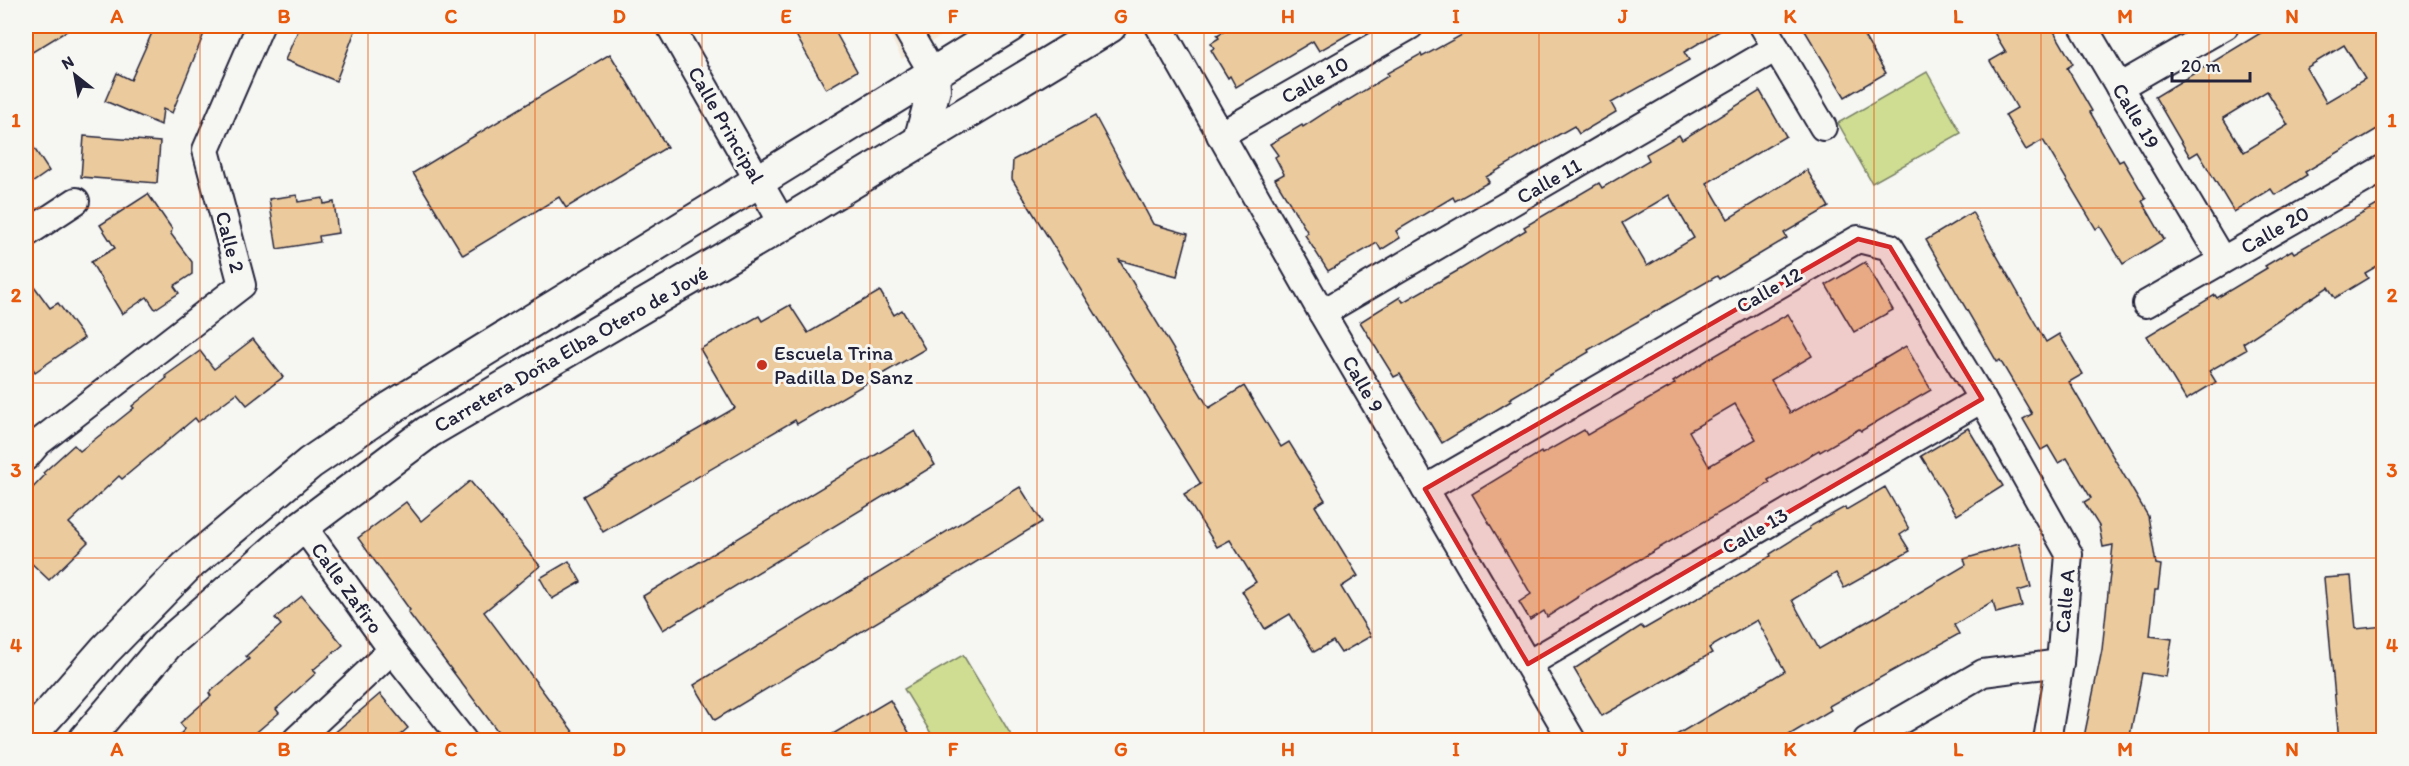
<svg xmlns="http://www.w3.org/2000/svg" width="2409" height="766" viewBox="0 0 2409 766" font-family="Itim,sans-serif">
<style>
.built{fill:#f3e9d8}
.green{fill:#cedd91;stroke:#788066;stroke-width:1.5}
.building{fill:#ebcb9d;stroke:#22223b;stroke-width:1.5;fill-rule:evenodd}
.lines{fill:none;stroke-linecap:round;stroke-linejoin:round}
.minor-casing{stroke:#22223b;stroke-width:30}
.tertiary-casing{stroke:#22223b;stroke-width:36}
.minor{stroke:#f6f6f2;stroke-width:26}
.tertiary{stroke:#f6f6f2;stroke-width:32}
.marked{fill:#d62828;fill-opacity:0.2;stroke:#d62828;stroke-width:4.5;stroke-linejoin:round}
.grid{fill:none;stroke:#e8590c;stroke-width:1.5;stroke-opacity:0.55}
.poi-dot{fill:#c8321e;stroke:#f6f6f2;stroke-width:2}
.labels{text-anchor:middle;stroke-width:6;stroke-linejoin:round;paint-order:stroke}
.street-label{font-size:21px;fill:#22223b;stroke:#f6f6f2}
.poi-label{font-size:21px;fill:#22223b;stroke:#f6f6f2;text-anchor:start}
.neatline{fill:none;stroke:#e8590c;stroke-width:2}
.grid-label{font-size:20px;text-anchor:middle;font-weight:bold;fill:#e8590c}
</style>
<rect width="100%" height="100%" fill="#f6f6f2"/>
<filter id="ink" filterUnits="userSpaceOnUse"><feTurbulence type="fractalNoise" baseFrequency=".0167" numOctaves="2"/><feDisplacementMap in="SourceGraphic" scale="12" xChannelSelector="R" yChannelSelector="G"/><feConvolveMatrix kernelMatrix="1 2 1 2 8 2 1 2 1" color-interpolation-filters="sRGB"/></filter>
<g filter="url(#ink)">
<path class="built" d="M 885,26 L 958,26 L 902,59 Z"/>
<g class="green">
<path d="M 1927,72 L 1961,133 L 1872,183 L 1838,123 Z"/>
<path d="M 963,655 L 1014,740 L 935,740 L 904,689 Z"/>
</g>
<g class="building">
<path d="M 26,26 L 75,26 L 26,56 Z"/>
<path d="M 155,26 L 207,26 L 172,113 L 163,109 L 161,125 L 105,101 L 117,73 L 131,80 Z"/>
<path d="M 300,26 L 357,26 L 336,81 L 285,60 Z"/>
<path d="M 791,26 L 832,26 L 857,71 L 826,89 Z"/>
<path d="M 1233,26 L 1363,26 L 1319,51 L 1313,41 L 1236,87 L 1230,76 L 1228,78 L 1211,50 L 1214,48 L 1211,43 L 1219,38 L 1217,35 Z"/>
<path d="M 1478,26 L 1728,26 L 1684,52 L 1689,60 L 1611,103 L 1616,112 L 1579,134 L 1574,126 L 1537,147 L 1486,177 L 1489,182 L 1455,201 L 1453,197 L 1396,231 L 1400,238 L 1381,250 L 1377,243 L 1328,271 L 1305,235 L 1308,233 L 1275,179 L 1284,174 L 1275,157 L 1278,155 L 1270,144 L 1302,125 L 1303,127 L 1338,104 L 1339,106 L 1388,76 L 1387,73 L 1421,54 L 1422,57 Z"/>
<path d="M 1802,26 L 1858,26 L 1886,73 L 1845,97 Z"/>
<path d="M 1990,26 L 2051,26 L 2073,64 L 2067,68 L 2092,111 L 2090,112 L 2119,162 L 2123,160 L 2146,199 L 2142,201 L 2164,239 L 2123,264 L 2100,226 L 2096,229 L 2043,140 L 2026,150 L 2005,115 L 2017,108 L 1990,61 L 2006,52 Z"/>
<path d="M 2272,26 L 2384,26 L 2384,125 L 2305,172 L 2307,175 L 2275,195 L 2271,189 L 2234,212 L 2198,152 L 2190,157 L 2155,97 ZM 2344,45 L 2365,79 L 2326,102 L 2306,68 ZM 2267,91 L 2288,125 L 2244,152 L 2223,118 Z"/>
<path d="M 610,54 L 667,147 L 566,208 L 559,197 L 463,255 L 413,173 Z"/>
<path d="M 1760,91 L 1786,136 L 1707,183 L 1728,219 L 1807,170 L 1829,207 L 1784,233 L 1787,238 L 1750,260 L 1719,279 L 1717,276 L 1588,350 L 1589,352 L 1509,399 L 1511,401 L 1442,443 L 1400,374 L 1394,377 L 1360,322 L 1400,297 L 1403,302 L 1459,270 L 1526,230 L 1524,227 L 1599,183 L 1602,188 L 1649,160 L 1646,154 L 1679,135 L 1682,140 ZM 1669,195 L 1694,238 L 1647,266 L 1622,223 Z"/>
<path d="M 1095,116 L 1153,224 L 1188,234 L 1177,276 L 1119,260 L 1209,408 L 1244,386 L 1281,447 L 1289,442 L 1325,500 L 1315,506 L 1358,576 L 1341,587 L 1371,636 L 1341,653 L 1333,641 L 1314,652 L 1290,614 L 1265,629 L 1242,591 L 1256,582 L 1230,540 L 1217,547 L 1184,494 L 1201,484 L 1012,179 L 1013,160 Z"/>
<path d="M 26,136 L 49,171 L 26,187 Z"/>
<path d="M 84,136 L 160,142 L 157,183 L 81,177 Z"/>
<path d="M 148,194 L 172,229 L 171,234 L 192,262 L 192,274 L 174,286 L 179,293 L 155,309 L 147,297 L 122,314 L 91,262 L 115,248 L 100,225 Z"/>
<path d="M 297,195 L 298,202 L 323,198 L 324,204 L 334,202 L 338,233 L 319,236 L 320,242 L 277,249 L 269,199 Z"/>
<path d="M 2384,201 L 2384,262 L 2365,273 L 2368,278 L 2335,298 L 2328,287 L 2243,343 L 2246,350 L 2209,371 L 2216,382 L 2186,400 L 2147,336 L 2215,295 L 2217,298 L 2267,268 L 2265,266 L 2292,250 L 2294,253 Z"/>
<path d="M 1972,212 L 2046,342 L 2059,334 L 2083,374 L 2069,382 L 2148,516 L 2156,564 L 2161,565 L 2158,590 L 2155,590 L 2150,636 L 2172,639 L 2166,677 L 2142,673 L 2129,741 L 2102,741 L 2084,737 L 2102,650 L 2113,545 L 2103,547 L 2099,526 L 2084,502 L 2091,498 L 2067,458 L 2058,463 L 2048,446 L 2041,450 L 2023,419 L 2032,414 L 2000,360 L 1997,362 L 1926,240 Z"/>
<path d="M 1865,262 L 1893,310 L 1854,332 L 1826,285 Z"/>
<path d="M 26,275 L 50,308 L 58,303 L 84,338 L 35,372 L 26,358 Z"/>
<path d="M 880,291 L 894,315 L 902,310 L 925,349 L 797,424 L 795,420 L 603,532 L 583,496 L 735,408 L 700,349 L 759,316 L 762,321 L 790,305 L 808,333 Z"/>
<path d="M 1788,314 L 1812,356 L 1771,380 L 1790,413 L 1875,366 L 1874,365 L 1906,346 L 1931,390 L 1861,431 L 1859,429 L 1820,452 L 1819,450 L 1768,480 L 1770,483 L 1577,596 L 1578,597 L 1547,617 L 1544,611 L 1530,620 L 1519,602 L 1531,594 L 1472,494 L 1541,452 L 1542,454 L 1584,430 L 1587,435 L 1675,384 L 1673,382 L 1709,359 ZM 1735,404 L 1756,439 L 1709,466 L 1689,431 Z"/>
<path d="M 253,339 L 283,377 L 247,405 L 237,393 L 198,422 L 195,418 L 122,479 L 119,476 L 69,523 L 88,542 L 49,580 L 26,558 L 26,495 L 45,475 L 43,473 L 74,445 L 80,451 L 134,408 L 132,406 L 167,378 L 165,376 L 200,351 L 214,369 Z"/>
<path d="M 1968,428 L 2003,486 L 1957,515 L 1921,456 Z"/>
<path d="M 915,431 L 935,465 L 663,630 L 643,596 Z"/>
<path d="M 470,481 L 540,566 L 484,612 L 580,741 L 505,741 L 408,612 L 410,610 L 358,538 L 406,502 L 421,521 Z"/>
<path d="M 1020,487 L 1042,522 L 715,720 L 694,685 Z"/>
<path d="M 1885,487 L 1909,529 L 1900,535 L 1910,551 L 1844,588 L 1836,573 L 1792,600 L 1819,649 L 1875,617 L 1876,618 L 1966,565 L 1964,559 L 2019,543 L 2031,587 L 2018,591 L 2022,606 L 1996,613 L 1993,601 L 1954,625 L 1959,634 L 1829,706 L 1831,710 L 1779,741 L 1666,741 L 1785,671 L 1757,620 L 1709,648 L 1712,653 L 1602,716 L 1574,669 L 1641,626 L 1644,629 L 1771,556 L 1770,554 L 1810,529 L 1809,527 L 1845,507 L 1846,510 Z"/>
<path d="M 569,561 L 581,582 L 552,599 L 540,578 Z"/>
<path d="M 2351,576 L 2356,629 L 2384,626 L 2384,731 L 2378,731 L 2378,741 L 2339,741 L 2324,578 Z"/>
<path d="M 302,596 L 343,645 L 313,670 L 316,673 L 276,709 L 279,713 L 246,741 L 174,741 L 185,729 L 180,723 L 211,696 L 209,693 L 249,659 L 246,656 L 281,625 L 275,618 Z"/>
<path d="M 380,694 L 408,728 L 393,741 L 325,741 Z"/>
<path d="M 890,700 L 914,741 L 821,741 Z"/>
</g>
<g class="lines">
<defs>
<g id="minor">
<path d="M 670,26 L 783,224"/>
<path d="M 905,26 L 933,74"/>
<path d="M 1159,26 L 1322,313 L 1572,740"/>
<path d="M 1763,26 L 1823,127"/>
<path d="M 2083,26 L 2222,260"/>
<path d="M 2119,87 L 2225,26"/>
<path d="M 1220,135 L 1410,26"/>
<path d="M 26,234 L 76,201"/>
<path d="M 2146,304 L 2384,168"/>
<path d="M 1322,313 L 1776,48"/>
<path d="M 26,457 L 38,443 L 242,285 L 206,150 L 260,26"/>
<path d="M 1425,489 L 1858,239 L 1890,247 L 1982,399 L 2069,554 L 2060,663 L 2047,740"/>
<path d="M 303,526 L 392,650 L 463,740"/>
<path d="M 1528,664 L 1982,399"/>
<path d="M 296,740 L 392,650"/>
<path d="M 1867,740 L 1983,673 L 2060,663"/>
</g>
<g id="tertiary">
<path d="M 920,141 L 934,89 L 933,74"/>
<path d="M 26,740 L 105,650 L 186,567 L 310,463 L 392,407 L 1010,26"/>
<path d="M 85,740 L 166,645 L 303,526 L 428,432 L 783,224 L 1110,26"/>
</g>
</defs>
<use href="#minor" class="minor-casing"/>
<use href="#tertiary" class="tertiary-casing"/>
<use href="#minor" class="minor"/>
<use href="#tertiary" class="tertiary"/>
</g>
</g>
<path class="marked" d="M 1858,239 L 1890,247 L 1982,399 L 1528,664 L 1425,489 Z"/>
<path class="grid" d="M 200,26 L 200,740M 368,26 L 368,740M 535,26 L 535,740M 702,26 L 702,740M 870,26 L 870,740M 1037,26 L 1037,740M 1204,26 L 1204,740M 1372,26 L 1372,740M 1539,26 L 1539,740M 1707,26 L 1707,740M 1874,26 L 1874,740M 2041,26 L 2041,740M 2209,26 L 2209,740M 26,208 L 2384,208M 26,383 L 2384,383M 26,558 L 2384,558"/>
<circle class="poi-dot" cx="762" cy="365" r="6"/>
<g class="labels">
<g class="street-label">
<text transform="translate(1315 80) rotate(-30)" y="7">Calle 10</text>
<text transform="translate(2136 116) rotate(59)" y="7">Calle 19</text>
<text transform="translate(726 125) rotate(60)" y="7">Calle Principal</text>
<text transform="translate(1549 181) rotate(-30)" y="7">Calle 11</text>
<text transform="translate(2275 230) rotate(-30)" y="7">Calle 20</text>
<text transform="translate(230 242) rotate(75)" y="7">Calle 2</text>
<text transform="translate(1769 290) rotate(-30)" y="7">Calle 12</text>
<text transform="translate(571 349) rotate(-30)" y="7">Carretera Doña Elba Otero de Jové</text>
<text transform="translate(1363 384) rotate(60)" y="7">Calle 9</text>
<text transform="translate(1755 531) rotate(-30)" y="7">Calle 13</text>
<text transform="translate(347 588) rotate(54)" y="7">Calle Zafiro</text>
<text transform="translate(2065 601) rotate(-85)" y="7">Calle A</text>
</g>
<g class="poi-label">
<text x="774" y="360">Escuela Trina<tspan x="774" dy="24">Padilla De Sanz</tspan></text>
</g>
</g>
<rect width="2409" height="766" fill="none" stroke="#f6f6f2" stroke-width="66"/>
<g transform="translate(75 75) rotate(329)" stroke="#f6f6f2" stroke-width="4.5" paint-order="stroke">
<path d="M0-4.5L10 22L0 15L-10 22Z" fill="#22223b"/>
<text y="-9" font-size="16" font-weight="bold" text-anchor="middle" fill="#22223b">N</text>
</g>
<path d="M2172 72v9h78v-9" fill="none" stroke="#22223b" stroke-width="3"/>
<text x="2181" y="72" font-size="18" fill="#22223b" stroke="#f6f6f2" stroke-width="4.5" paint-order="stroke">20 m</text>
<rect x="33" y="33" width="2343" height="700" class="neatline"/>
<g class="grid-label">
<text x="117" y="23">A</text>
<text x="284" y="23">B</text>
<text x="451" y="23">C</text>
<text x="619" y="23">D</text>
<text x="786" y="23">E</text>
<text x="953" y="23">F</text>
<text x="1121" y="23">G</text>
<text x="1288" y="23">H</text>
<text x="1456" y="23">I</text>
<text x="1623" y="23">J</text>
<text x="1790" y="23">K</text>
<text x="1958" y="23">L</text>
<text x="2125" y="23">M</text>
<text x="2292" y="23">N</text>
<text x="16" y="127">1</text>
<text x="2392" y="127">1</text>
<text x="16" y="302">2</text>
<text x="2392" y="302">2</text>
<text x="16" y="477">3</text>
<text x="2392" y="477">3</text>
<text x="16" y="652">4</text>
<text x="2392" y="652">4</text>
<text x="117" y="756">A</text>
<text x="284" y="756">B</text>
<text x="451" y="756">C</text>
<text x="619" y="756">D</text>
<text x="786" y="756">E</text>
<text x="953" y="756">F</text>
<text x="1121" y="756">G</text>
<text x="1288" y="756">H</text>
<text x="1456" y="756">I</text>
<text x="1623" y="756">J</text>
<text x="1790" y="756">K</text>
<text x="1958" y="756">L</text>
<text x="2125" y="756">M</text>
<text x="2292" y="756">N</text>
</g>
</svg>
